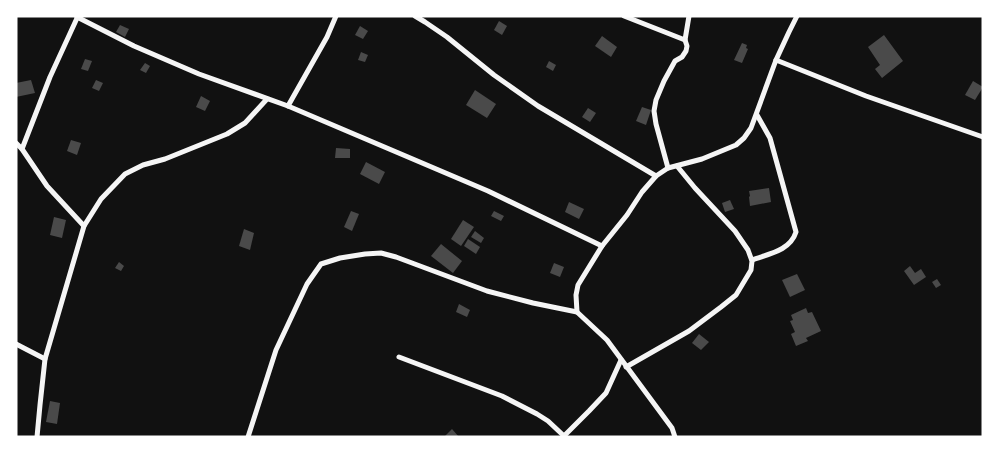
<svg xmlns="http://www.w3.org/2000/svg" width="999" height="453" viewBox="0 0 999 453" font-family="Ubuntu,sans-serif">
<style>
.building{fill:#4a4a4a}
.lines{fill:none;stroke-linecap:round;stroke-linejoin:round}
.minor{stroke:#f5f5f5;stroke-width:5}
</style>
<rect width="100%" height="100%" fill="#111"/>
<g class="building">
<path d="M 499,21 L 507,26 L 502,35 L 494,30 Z"/>
<path d="M 120,25 L 129,29 L 125,37 L 116,32 Z"/>
<path d="M 360,26 L 368,31 L 363,39 L 355,35 Z"/>
<path d="M 884,35 L 903,61 L 882,78 L 875,69 L 880,65 L 868,47 Z"/>
<path d="M 602,36 L 617,47 L 611,57 L 595,46 Z"/>
<path d="M 742,43 L 747,45 L 746,48 L 748,49 L 742,63 L 734,60 Z"/>
<path d="M 361,52 L 368,55 L 365,62 L 358,60 Z"/>
<path d="M 85,59 L 92,61 L 88,71 L 81,69 Z"/>
<path d="M 549,61 L 556,65 L 553,71 L 546,67 Z"/>
<path d="M 145,63 L 150,66 L 146,73 L 140,70 Z"/>
<path d="M 31,80 L 35,93 L 16,97 L 16,83 Z"/>
<path d="M 96,80 L 103,83 L 99,91 L 92,88 Z"/>
<path d="M 973,81 L 983,87 L 975,100 L 965,95 Z"/>
<path d="M 475,90 L 496,104 L 487,118 L 466,105 Z"/>
<path d="M 201,96 L 210,101 L 205,111 L 196,107 Z"/>
<path d="M 642,107 L 651,110 L 646,125 L 636,121 Z"/>
<path d="M 588,108 L 596,113 L 590,122 L 582,117 Z"/>
<path d="M 71,140 L 81,143 L 77,155 L 67,151 Z"/>
<path d="M 336,148 L 350,149 L 350,158 L 335,158 Z"/>
<path d="M 366,162 L 385,172 L 379,184 L 360,174 Z"/>
<path d="M 769,188 L 771,202 L 750,206 L 749,197 L 750,196 L 749,191 Z"/>
<path d="M 730,200 L 734,209 L 725,212 L 722,203 Z"/>
<path d="M 569,202 L 584,209 L 579,219 L 565,212 Z"/>
<path d="M 351,211 L 359,214 L 352,231 L 344,227 Z"/>
<path d="M 494,211 L 504,216 L 501,221 L 491,216 Z"/>
<path d="M 54,217 L 66,220 L 62,238 L 50,235 Z"/>
<path d="M 463,220 L 474,227 L 461,246 L 451,239 Z"/>
<path d="M 244,229 L 254,233 L 250,250 L 239,246 Z"/>
<path d="M 475,231 L 484,238 L 481,243 L 471,237 Z"/>
<path d="M 468,239 L 480,247 L 476,254 L 464,246 Z"/>
<path d="M 441,244 L 462,261 L 453,273 L 431,256 Z"/>
<path d="M 119,262 L 124,266 L 121,271 L 115,268 Z"/>
<path d="M 554,263 L 564,267 L 560,277 L 550,273 Z"/>
<path d="M 910,266 L 915,273 L 921,269 L 926,277 L 914,285 L 904,271 Z"/>
<path d="M 797,274 L 805,290 L 790,297 L 782,280 Z"/>
<path d="M 937,279 L 941,285 L 936,288 L 932,282 Z"/>
<path d="M 459,304 L 470,310 L 467,317 L 456,312 Z"/>
<path d="M 806,308 L 808,313 L 812,312 L 821,331 L 806,338 L 808,341 L 796,346 L 791,334 L 795,332 L 790,321 L 793,320 L 791,315 Z"/>
<path d="M 699,334 L 709,342 L 701,350 L 692,343 Z"/>
<path d="M 50,401 L 60,403 L 57,424 L 46,422 Z"/>
<path d="M 452,429 L 459,437 L 444,437 Z"/>
</g>
<g class="lines">
<g class="minor">
<path d="M 415,16 L 425,22 L 447,37 L 494,75 L 538,106 L 656,176"/>
<path d="M 624,16 L 685,40"/>
<path d="M 77,17 L 134,46 L 199,74 L 288,106 L 488,191 L 602,246"/>
<path d="M 776,60 L 866,96 L 983,137"/>
<path d="M 288,106 L 327,37 L 336,16"/>
<path d="M 16,143 L 22,149 L 47,186 L 84,226"/>
<path d="M 22,149 L 50,77 L 78,16"/>
<path d="M 668,168 L 656,124 L 654,111 L 656,100 L 664,81 L 675,61 L 682,57 L 686,51 L 687,46 L 685,40 L 689,16"/>
<path d="M 752,260 C 768,254 790,251 796,232 L 770,138 L 757,115"/>
<path d="M 16,344 L 45,359"/>
<path d="M 399,357 L 502,396 L 537,414 L 548,421 L 564,436"/>
<path d="M 626,367 L 689,331 L 721,307 L 736,295 L 751,270 L 752,261 L 748,250 L 735,231 L 695,188 L 677,166"/>
<path d="M 37,437 L 40,405 L 45,359 L 84,226 L 101,199 L 125,174 L 143,165 L 165,159 L 227,134 L 245,123 L 267,99"/>
<path d="M 248,437 L 276,350 L 307,284 L 321,264 L 340,258 L 365,254 L 381,253 L 396,257 L 487,291 L 533,303 L 577,312"/>
<path d="M 563,437 L 589,411 L 606,393 L 621,360"/>
<path d="M 675,437 L 672,428 L 607,340 L 577,312 L 576,295 L 578,285 L 602,246 L 627,215 L 642,192 L 656,176 L 668,168 L 702,159 L 736,145 L 744,138 L 751,128 L 776,60 L 789,32 L 797,16"/>
</g>
</g>
<rect width="999" height="453" fill="none" stroke="#ffffff" stroke-width="35"/>
</svg>
